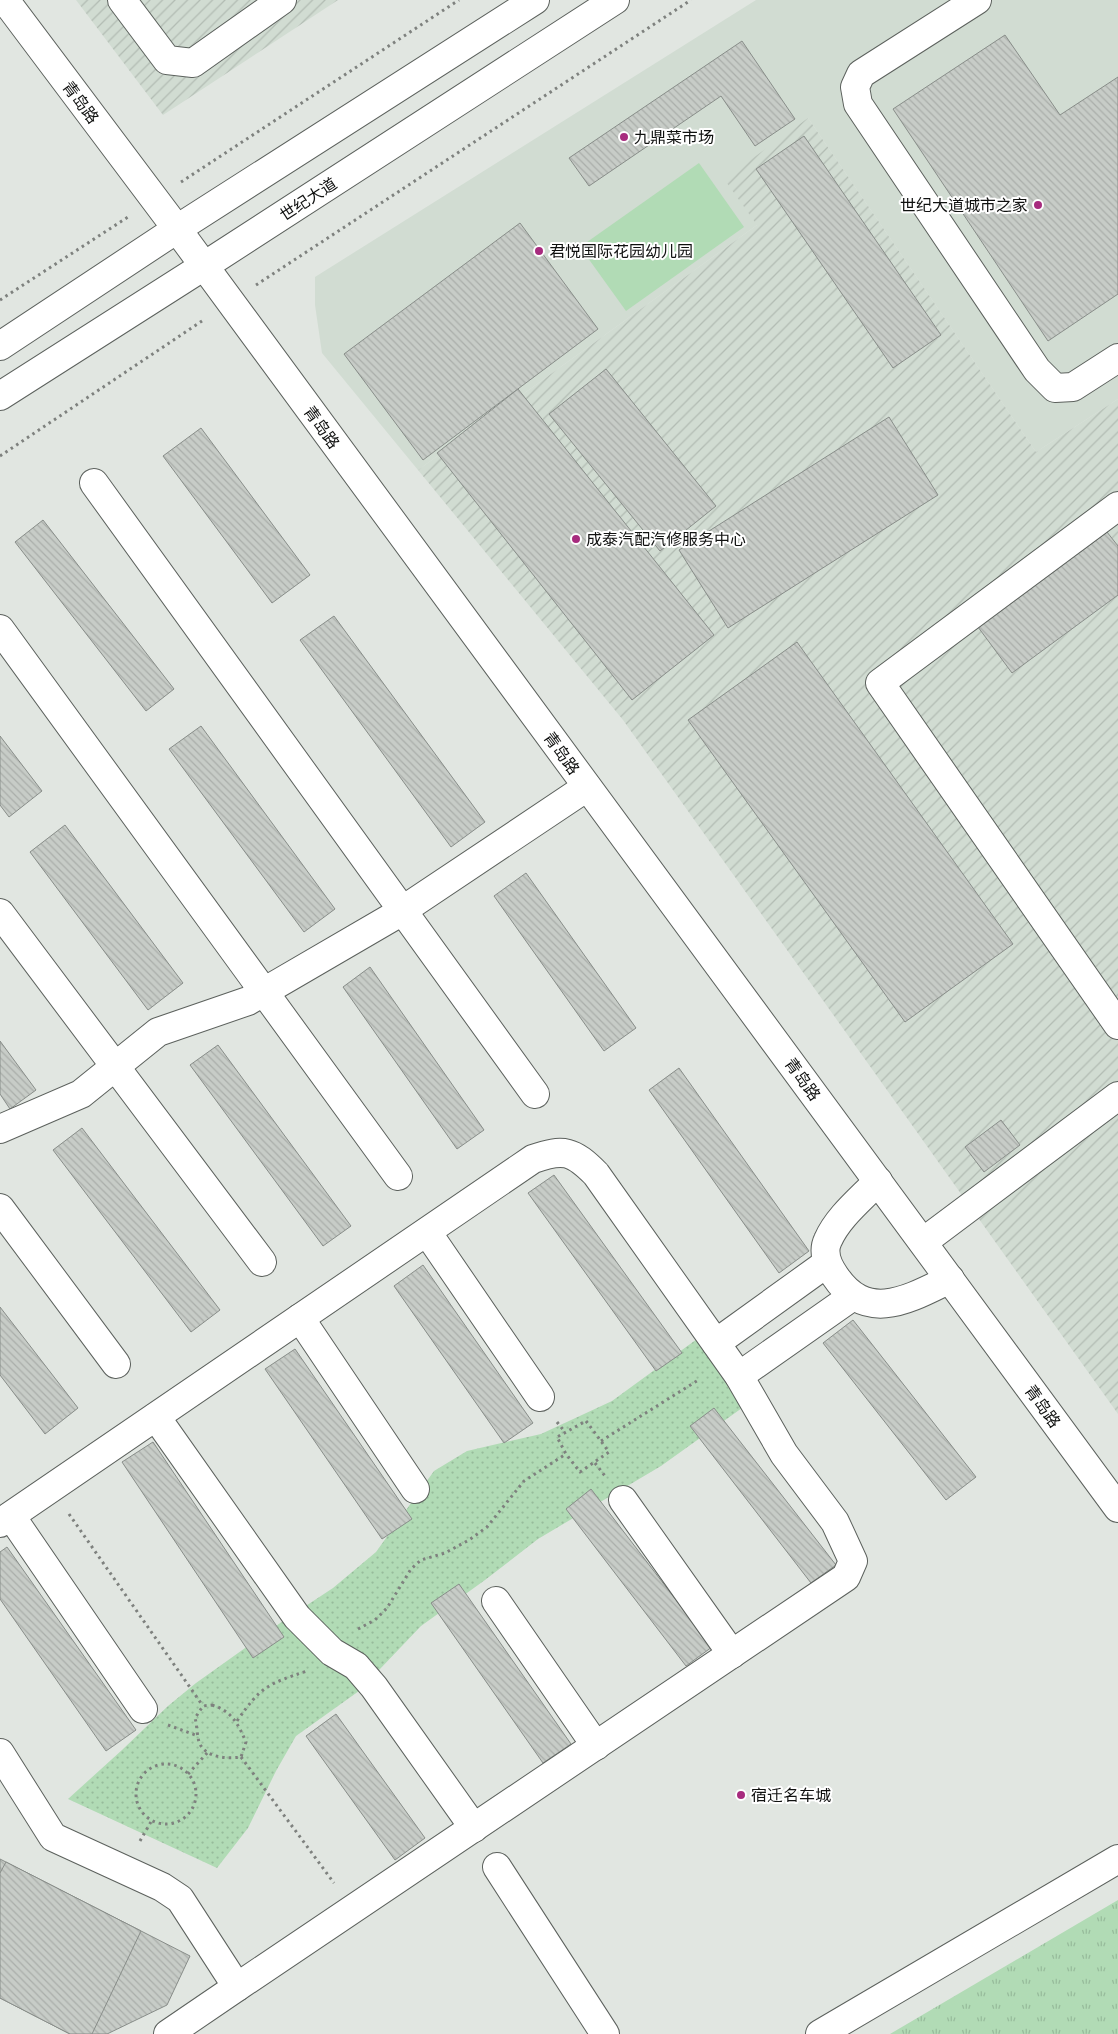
<svg xmlns="http://www.w3.org/2000/svg" width="1118" height="2034" viewBox="0 0 1118 2034" font-family="Karla,'Noto Sans SC',sans-serif">
<style>
.built{fill:#d1dcd2}
.industrial{fill:url(#industrial-furrows)}
.grass{fill:url(#grass-dots)}
.park{fill:url(#park-tufts)}
.pitch{fill:#b1dbb5}
.building{fill:url(#building-back-hatch);stroke:#888d89}
.lines{fill:none;stroke-linecap:round;stroke-linejoin:round}
.minor-casing{stroke:#5c615d;stroke-width:30}
.path{stroke:#7e817e;stroke-width:3;stroke-dasharray:2.5 4;stroke-linecap:butt}
.minor{stroke:#fff;stroke-width:28}
.poi-dot{fill:#a72b7e;stroke:#fff;stroke-width:2}
.labels{text-anchor:middle;stroke-width:4;stroke-linejoin:round;paint-order:stroke}
.street-label{font-size:16px;fill:#101110;stroke:#fff}
.poi-label{font-size:16px;fill:#101110;stroke:#fff;text-anchor:start}
</style>
<defs>
<pattern id="industrial-furrows" width="10" height="10" patternUnits="userSpaceOnUse" patternTransform="scale(1.25)"><rect width="10" height="10" fill="#d1dcd2"/><path d="M-1 1l2-2M0 10L10 0M9 11l2-2" fill="none" stroke="#b2bcb3"/></pattern>
<pattern id="grass-dots" width="8" height="8" patternUnits="userSpaceOnUse" patternTransform="scale(1.25)"><rect width="8" height="8" fill="#b1dbb5"/><path d="M2 2h.1M6 6h.1" fill="none" stroke="#97bb9b" stroke-width="1.8" stroke-linecap="round"/></pattern>
<pattern id="park-tufts" width="24" height="20" patternUnits="userSpaceOnUse" patternTransform="scale(1.25)"><rect width="24" height="20" fill="#b1dbb5"/><path d="M3 7l-1-3M5 7V3M7 7l1-3M15 17l-1-3M17 17v-4M19 17l1-3" fill="none" stroke="#97bb9b"/></pattern>
<pattern id="building-back-hatch" width="6" height="6" patternUnits="userSpaceOnUse" patternTransform="scale(1.25)"><rect width="6" height="6" fill="#c7ccc7"/><path d="M-1 5l2 2M0 0l6 6M5-1l2 2" fill="none" stroke="#aaaeaa"/></pattern>
</defs>
<rect width="100%" height="100%" fill="#e1e6e1"/>
<path class="built" d="M 756,0 L 1118,0 L 1118,399 L 1036,452 L 808,118 L 757,225 L 418,470 L 322,353 L 315,305 L 315,277 Z"/>
<g class="industrial">
<path d="M 76,0 L 338,0 L 163,115 Z"/>
<path d="M 808,118 L 1036,452 L 1118,399 L 1118,1414 L 623,720 L 418,470 L 757,225 L 724,179 Z"/>
</g>
<path class="grass" d="M 697,1339 L 742,1408 L 661,1466 L 538,1539 L 485,1580 L 421,1626 L 359,1691 L 296,1736 L 276,1771 L 248,1828 L 217,1868 L 68,1799 L 122,1750 L 168,1706 L 196,1683 L 283,1621 L 333,1588 L 376,1552 L 434,1471 L 467,1451 L 541,1434 L 612,1401 Z"/>
<path class="park" d="M 1118,1900 L 1118,2034 L 890,2034 Z"/>
<path class="pitch" d="M 699,163 L 744,227 L 626,311 L 580,247 Z"/>
<g class="building">
<path d="M 1005,35 L 1060,115 L 1118,77 L 1118,294 L 1048,341 L 893,109 Z"/>
<path d="M 742,41 L 795,119 L 755,146 L 721,96 L 589,186 L 569,158 Z"/>
<path d="M 804,136 L 941,335 L 893,368 L 756,169 Z"/>
<path d="M 520,223 L 598,329 L 423,460 L 344,354 Z"/>
<path d="M 606,369 L 716,506 L 660,551 L 549,414 Z"/>
<path d="M 518,389 L 714,635 L 632,700 L 437,453 Z"/>
<path d="M 889,417 L 938,495 L 728,628 L 679,550 Z"/>
<path d="M 201,428 L 310,575 L 272,603 L 163,456 Z"/>
<path d="M 43,520 L 174,689 L 146,711 L 15,542 Z"/>
<path d="M 1107,532 L 1118,546 L 1118,595 L 1012,673 L 978,627 Z"/>
<path d="M 334,616 L 485,822 L 451,847 L 300,640 Z"/>
<path d="M 797,642 L 1013,944 L 905,1022 L 688,720 Z"/>
<path d="M 201,726 L 335,909 L 304,932 L 169,749 Z"/>
<path d="M 0,736 L 42,791 L 9,817 L 0,805 Z"/>
<path d="M 65,825 L 183,983 L 148,1010 L 30,852 Z"/>
<path d="M 526,873 L 636,1028 L 604,1051 L 494,896 Z"/>
<path d="M 370,967 L 484,1130 L 457,1149 L 343,987 Z"/>
<path d="M 0,1041 L 36,1090 L 10,1109 L 0,1094 Z"/>
<path d="M 218,1045 L 351,1226 L 323,1246 L 190,1065 Z"/>
<path d="M 679,1068 L 809,1251 L 779,1273 L 649,1090 Z"/>
<path d="M 1001,1120 L 1020,1145 L 984,1172 L 965,1147 Z"/>
<path d="M 82,1128 L 220,1310 L 191,1332 L 53,1150 Z"/>
<path d="M 554,1175 L 682,1353 L 656,1371 L 528,1193 Z"/>
<path d="M 423,1265 L 533,1423 L 504,1443 L 394,1286 Z"/>
<path d="M 0,1307 L 78,1408 L 45,1434 L 0,1375 Z"/>
<path d="M 853,1320 L 976,1477 L 946,1500 L 823,1343 Z"/>
<path d="M 295,1349 L 412,1519 L 382,1539 L 265,1369 Z"/>
<path d="M 714,1408 L 836,1565 L 811,1583 L 690,1426 Z"/>
<path d="M 153,1442 L 284,1637 L 253,1658 L 122,1462 Z"/>
<path d="M 591,1489 L 712,1647 L 686,1666 L 566,1509 Z"/>
<path d="M 7,1547 L 136,1730 L 106,1751 L 0,1599 L 0,1552 Z"/>
<path d="M 459,1584 L 571,1744 L 543,1763 L 431,1603 Z"/>
<path d="M 336,1714 L 425,1838 L 395,1860 L 306,1736 Z"/>
<path d="M 0,1859 L 190,1956 L 167,2005 L 107,2034 L 70,2034 L 0,1998 Z"/>
<path d="M 6,1862 L 141,1931 L 92,2034 L 70,2034 L 0,1998 L 0,1873 Z"/>
</g>
<g class="lines">
<defs>
<g id="minor">
<path d="M 5,0 L 177,229 L 1118,1508"/>
<path d="M 122,0 L 167,60 L 193,63 L 282,0"/>
<path d="M 977,0 L 861,74 L 855,87 L 858,104 L 1037,370 L 1055,388 L 1073,387 L 1118,358"/>
<path d="M 0,346 L 177,229 L 535,0"/>
<path d="M 0,396 L 204,266 L 615,0"/>
<path d="M 94,483 L 535,1094"/>
<path d="M 1118,506 L 880,683 L 1118,1025"/>
<path d="M 0,629 L 398,1176"/>
<path d="M 0,913 L 262,1262"/>
<path d="M 0,1129 L 81,1094 L 158,1032 L 248,1001 L 394,916 L 587,787"/>
<path d="M 878,1181 C 861,1199 838,1217 828,1240 C 822,1252 828,1266 835,1276 C 867,1324 909,1299 950,1279"/>
<path d="M 0,1208 L 116,1364"/>
<path d="M 427,1232 L 540,1397"/>
<path d="M 923,1242 L 1118,1096"/>
<path d="M 300,1318 L 415,1489"/>
<path d="M 716,1343 L 827,1263"/>
<path d="M 739,1376 L 853,1296"/>
<path d="M 156,1417 L 297,1617 L 332,1652 L 356,1666 L 374,1687 L 474,1828"/>
<path d="M 623,1500 L 732,1654"/>
<path d="M 11,1516 L 143,1709"/>
<path d="M 0,1523 L 533,1159 C 564,1148 573,1151 596,1174 L 739,1376 L 784,1454 L 835,1522 L 853,1561 L 846,1577 L 237,1987 L 180,1899 L 162,1887 L 53,1837 L 0,1753"/>
<path d="M 496,1601 L 596,1746"/>
<path d="M 497,1867 L 605,2034"/>
<path d="M 168,2034 L 237,1987"/>
<path d="M 820,2034 L 1118,1859"/>
</g>
</defs>
<use href="#minor" class="minor-casing"/>
<g class="path">
<path d="M 181,182 L 459,0"/>
<path d="M 256,285 L 691,0"/>
<path d="M 0,300 L 128,217"/>
<path d="M 0,456 L 205,319"/>
<path d="M 586,1421 L 609,1452 L 580,1472 L 566,1454 L 557,1437 Z"/>
<path d="M 557,1422 L 565,1432"/>
<path d="M 601,1441 L 700,1379"/>
<path d="M 595,1463 L 605,1476"/>
<path d="M 69,1514 L 203,1706"/>
<path d="M 358,1629 L 375,1620 L 387,1608 L 411,1569 L 421,1560 L 445,1553 L 469,1540 L 487,1527 L 524,1481 L 566,1454"/>
<path d="M 212,1705 C 232,1711 238,1724 246,1742 L 241,1757 C 227,1759 205,1758 199,1742 C 197,1735 197,1725 195,1718 L 203,1706 Z"/>
<path d="M 237,1721 C 261,1686 268,1684 307,1671"/>
<path d="M 168,1725 L 198,1736"/>
<path d="M 241,1757 L 334,1883"/>
<circle cx="166" cy="1794" r="30"/>
<path d="M 188,1774 L 208,1752"/>
<path d="M 140,1841 L 152,1820"/>
</g>
<use href="#minor" class="minor"/>
</g>
<g class="poi-dot">
<circle cx="624" cy="137" r="5"/>
<circle cx="1038" cy="205" r="5"/>
<circle cx="539" cy="251" r="5"/>
<circle cx="576" cy="539" r="5"/>
<circle cx="741" cy="1795" r="5"/>
</g>
<g class="labels">
<g class="street-label">
<text transform="translate(81 102) rotate(53)" y="6">青岛路</text>
<text transform="translate(308 199) rotate(-33)" y="6">世纪大道</text>
<text transform="translate(322 427) rotate(54)" y="6">青岛路</text>
<text transform="translate(562 753) rotate(54)" y="6">青岛路</text>
<text transform="translate(803 1079) rotate(54)" y="6">青岛路</text>
<text transform="translate(1043 1406) rotate(54)" y="6">青岛路</text>
</g>
<g class="poi-label">
<text x="634" y="143">九鼎菜市场</text>
<text x="1028" y="211" text-anchor="end">世纪大道城市之家</text>
<text x="549" y="257">君悦国际花园幼儿园</text>
<text x="586" y="545">成泰汽配汽修服务中心</text>
<text x="751" y="1801">宿迁名车城</text>
</g>
</g>
</svg>
